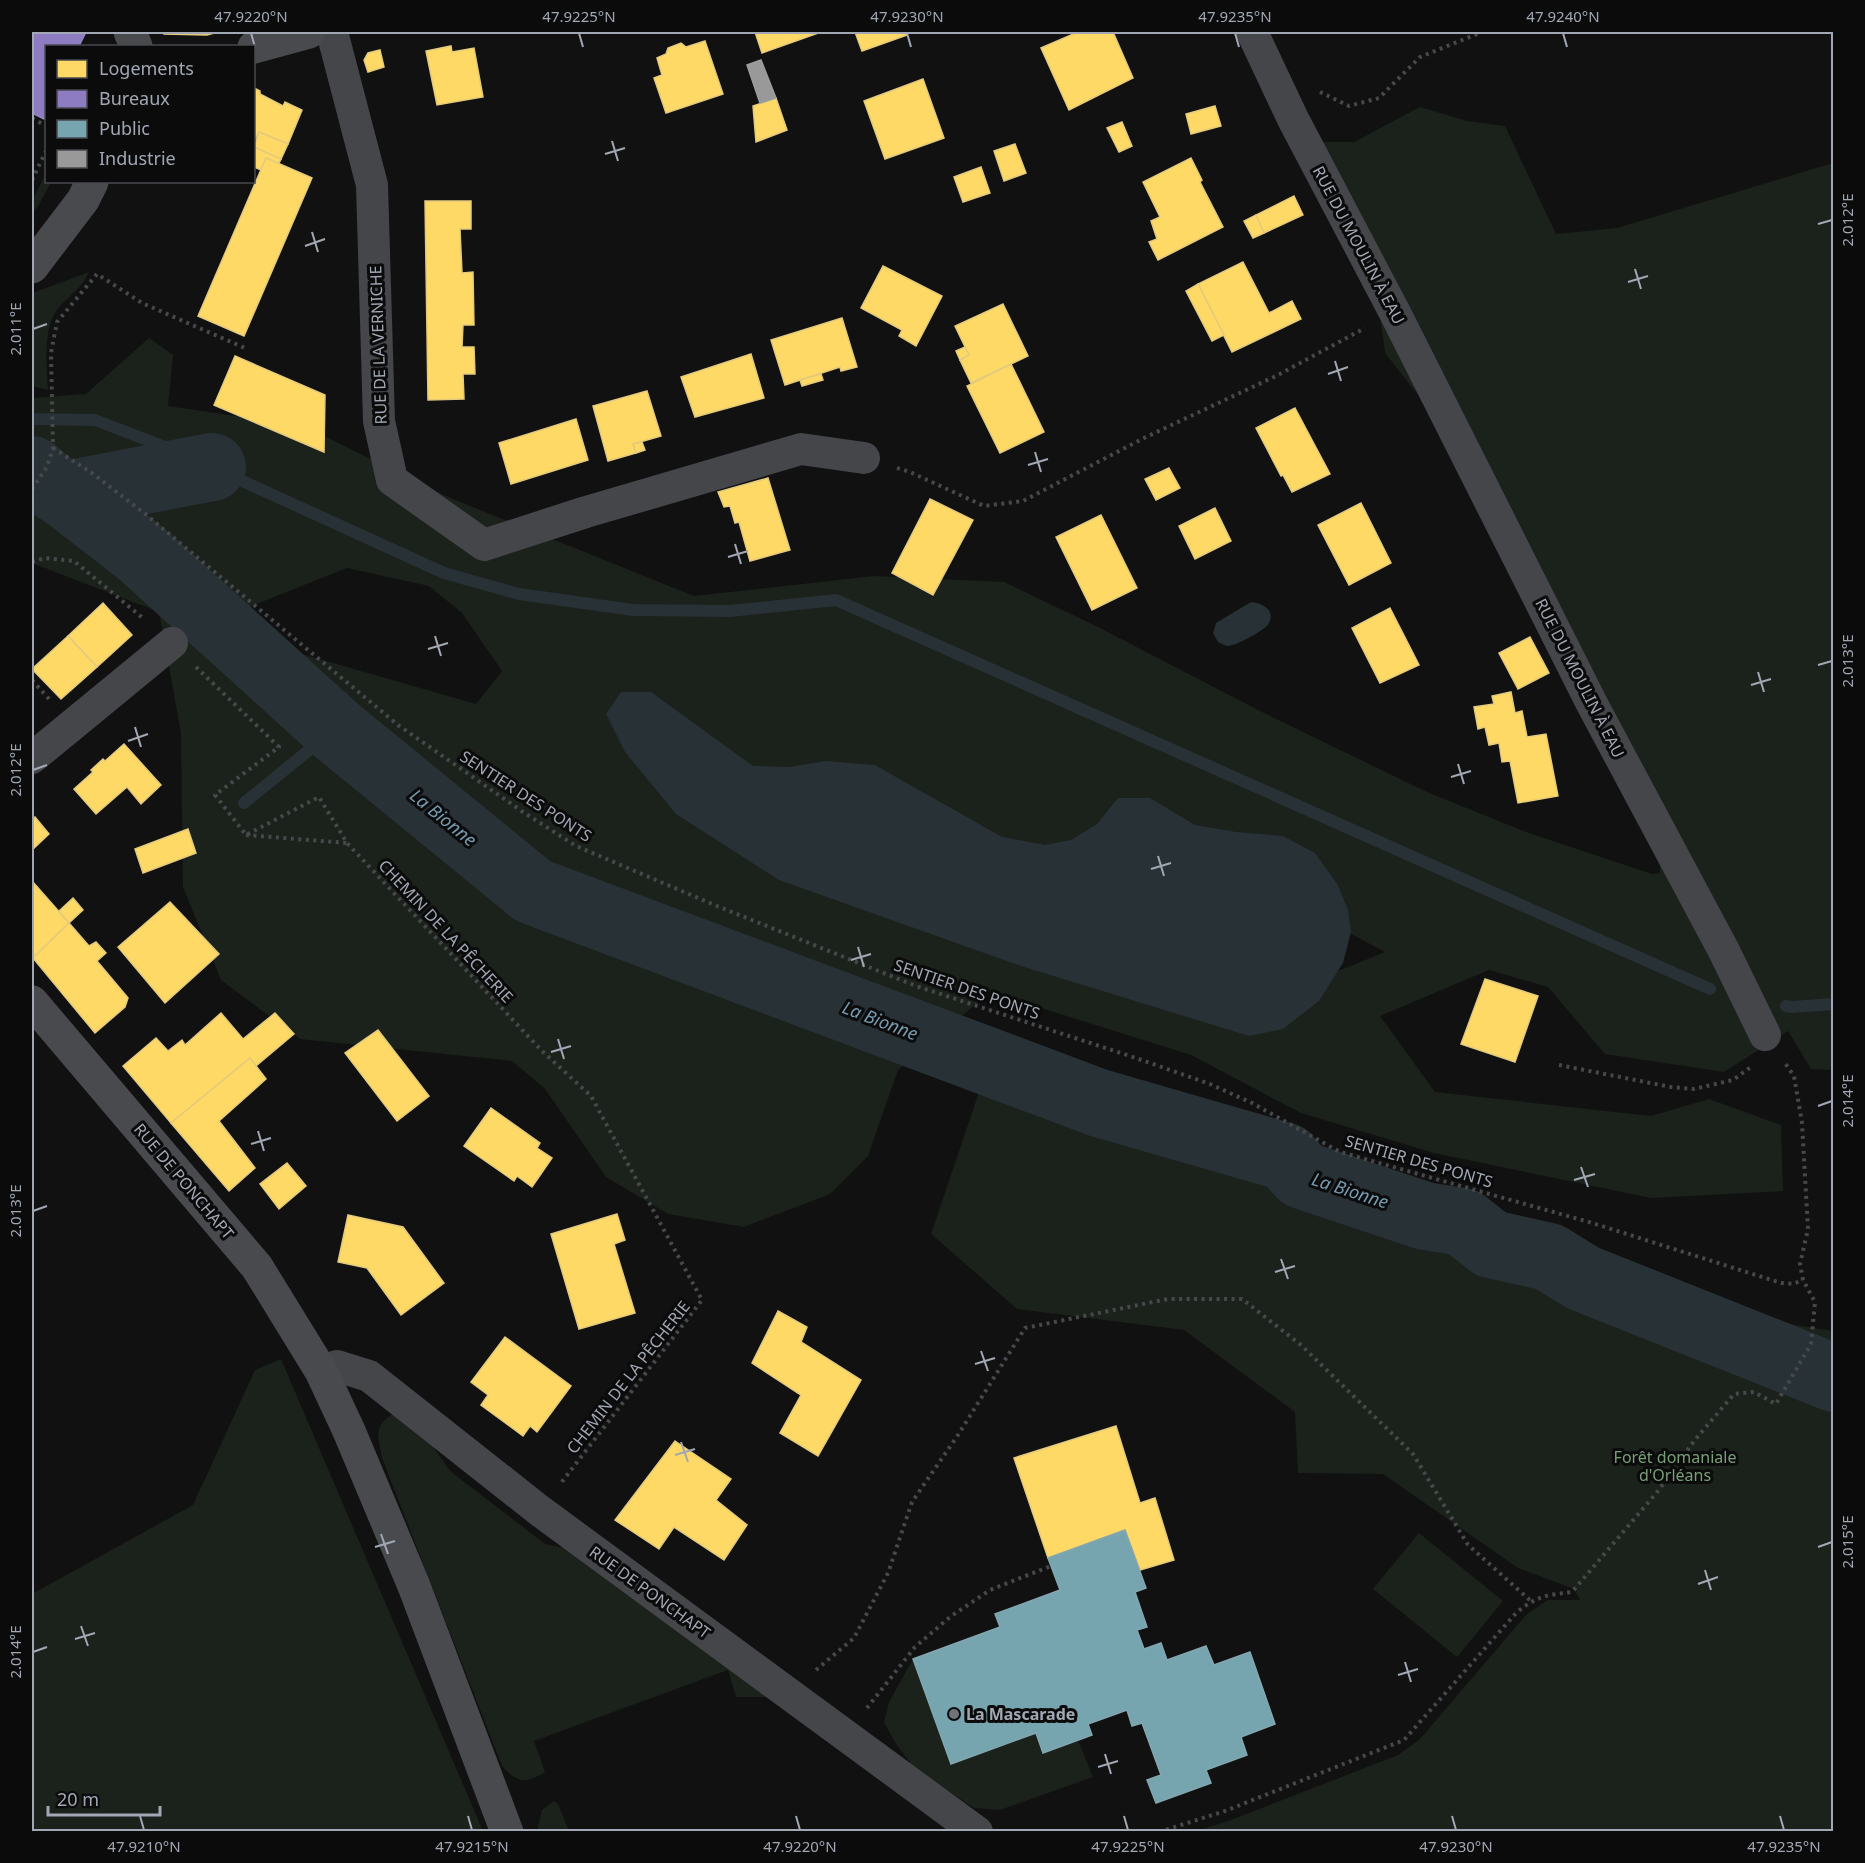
<svg xmlns="http://www.w3.org/2000/svg" width="1865" height="1863" viewBox="0 0 1865 1863" font-family="'Noto Sans',sans-serif">
<style>
.green{fill:#1b211b;fill-rule:evenodd}
.water{fill:#273136}
.homes{fill:#ffd966;stroke:#e3ca7d;stroke-width:1.5}
.offices{fill:#8e7cc3;stroke:#9489be;stroke-width:1.5}
.public{fill:#76a5af;stroke:#83a6b0;stroke-width:1.5}
.industry{fill:#999;stroke:#9b9ea1;stroke-width:1.5}
.lines{fill:none;stroke-linecap:round;stroke-linejoin:round}
.stream{stroke:#273136;stroke-width:12}
.river{stroke:#273136;stroke-width:68}
.path{stroke:#47484c;stroke-width:4;stroke-dasharray:3 4.5;stroke-linecap:butt}
.street{stroke:#45464a;stroke-width:32}
.secondary{stroke:#494a4e;stroke-width:33}
.ticks{fill:none;stroke:#a1a8b3;stroke-width:2}
.poi-dot{fill:#6f737a;stroke:#0b0b0c;stroke-width:2}
.labels{text-anchor:middle;stroke-width:6;stroke-linejoin:round;paint-order:stroke}
.street-label{font-size:16px;fill:#a1a8b3;stroke:#0b0b0c}
.park-label{font-size:16px;fill:#789f77;stroke:#0b0b0c}
.poi-label{font-size:16px;font-weight:bold;fill:#a1a8b3;stroke:#0b0b0c;text-anchor:start}
.water-label{font-size:18px;font-style:italic;fill:#769ab0;stroke:#0b0b0c}
.neatline{fill:none;stroke:#a1a8b3;stroke-width:2}
.ticks-label{font-size:15px;text-anchor:middle;fill:#a1a8b3}
</style>
<rect width="100%" height="100%" fill="#111"/>
<g class="green">
<path d="M 1420,107 L 1467,121 L 1505,126 L 1556,234 L 1617,228 L 1833,163 L 1833,1070 L 1811,1069 L 1788,1031 L 1724,1072 L 1605,1054 L 1548,987 L 1489,970 L 1380,1016 L 1435,1092 L 1651,1116 L 1709,1099 L 1781,1125 L 1783,1191 L 1651,1198 L 1434,1153 L 1301,1113 L 1191,1055 L 990,992 L 898,1070 L 868,1156 L 830,1194 L 744,1227 L 668,1214 L 606,1177 L 545,1089 L 512,1061 L 300,1039 L 221,980 L 183,887 L 181,733 L 159,612 L 32,563 L 32,398 L 86,394 L 149,338 L 173,355 L 168,406 L 304,426 L 448,497 L 694,596 L 874,576 L 1004,582 L 1098,627 L 1262,712 L 1427,792 L 1526,832 L 1652,874 L 1660,873 L 1656,803 L 1419,396 L 1385,353 L 1379,306 L 1319,142 L 1354,142 ZM 347,568 L 429,586 L 462,613 L 502,671 L 476,704 L 274,646 L 239,611 ZM 1069,856 L 1336,926 L 1385,952 L 1256,1004 Z"/>
<path d="M 46,173 L 46,182 L 51,182 L 39,205 L 32,214 L 32,201 Z"/>
<path d="M 89,272 C 83,287 70,295 59,307 C 42,326 47,367 48,390 L 32,386 L 32,296 L 35,292 Z"/>
<path d="M 999,1033 L 1365,1211 L 1651,1301 L 1833,1331 L 1833,1831 L 1197,1831 L 1231,1820 L 1398,1755 L 1419,1740 L 1526,1615 L 1548,1600 L 1580,1600 L 1574,1589 L 1518,1568 L 1383,1474 L 1298,1473 L 1295,1412 L 1184,1330 L 1017,1309 L 931,1234 Z"/>
<path d="M 281,1359 L 483,1831 L 32,1831 L 32,1594 L 193,1505 L 255,1370 Z"/>
<path d="M 391,1415 L 402,1416 L 423,1432 L 450,1471 L 545,1544 L 575,1550 L 767,1697 L 736,1697 L 728,1670 L 534,1741 L 545,1772 C 526,1784 517,1783 502,1766 L 382,1458 C 379,1438 372,1428 391,1415 Z"/>
<path d="M 1419,1533 L 1503,1601 L 1457,1657 L 1373,1589 Z"/>
<path d="M 913,1659 L 951,1764 L 1036,1733 L 1078,1740 L 1093,1777 L 1000,1810 L 974,1808 L 915,1769 L 896,1744 L 884,1722 L 889,1702 Z"/>
<path d="M 554,1801 L 558,1804 L 569,1831 L 537,1831 L 542,1810 Z"/>
</g>
<g class="water">
<path d="M 1251,602 C 1262,603 1276,610 1269,623 C 1266,630 1234,647 1227,646 C 1223,645 1221,643 1218,642 L 1213,633 L 1216,623 Z"/>
<path d="M 621,692 L 651,692 L 753,766 L 789,767 L 826,761 L 875,765 L 1002,837 L 1045,845 L 1071,840 L 1097,824 L 1118,798 L 1150,798 L 1195,825 L 1236,832 L 1283,836 L 1315,853 L 1338,885 L 1348,910 L 1351,932 L 1343,963 L 1319,1001 L 1283,1029 L 1249,1036 L 1021,966 L 779,880 L 676,814 L 625,752 L 606,714 Z"/>
</g>
<g class="homes">
<path d="M 164,32 L 218,32 L 207,35 L 164,34 Z"/>
<path d="M 755,32 L 821,32 L 762,53 Z"/>
<path d="M 855,32 L 906,32 L 907,35 L 862,51 Z"/>
<path d="M 1078,32 L 1113,32 L 1133,78 L 1069,110 L 1041,48 Z"/>
<path d="M 705,41 L 723,94 L 666,113 L 654,78 L 662,75 L 657,58 L 666,54 L 668,48 L 681,43 L 686,47 Z"/>
<path d="M 451,46 L 452,52 L 474,48 L 483,97 L 437,105 L 426,51 Z"/>
<path d="M 380,50 L 384,67 L 368,72 L 364,60 L 368,53 Z"/>
<path d="M 923,79 L 944,138 L 885,159 L 864,101 Z"/>
<path d="M 254,88 L 260,91 L 260,94 L 283,106 L 285,102 L 302,110 L 288,144 L 259,132 L 255,139 L 254,138 Z"/>
<path d="M 776,98 L 787,130 L 756,142 L 753,106 Z"/>
<path d="M 1215,106 L 1221,126 L 1191,134 L 1186,114 Z"/>
<path d="M 1122,122 L 1132,146 L 1119,152 L 1107,128 Z"/>
<path d="M 259,132 L 288,144 L 281,159 L 254,147 Z"/>
<path d="M 1015,144 L 1026,173 L 1004,181 L 994,151 Z"/>
<path d="M 254,147 L 281,159 L 278,165 L 266,158 L 261,170 L 254,167 Z"/>
<path d="M 266,158 L 312,178 L 244,336 L 198,316 Z"/>
<path d="M 1191,158 L 1202,180 L 1200,182 L 1223,227 L 1158,260 L 1149,242 L 1157,239 L 1151,221 L 1160,217 L 1143,182 Z"/>
<path d="M 981,167 L 990,193 L 963,202 L 954,177 Z"/>
<path d="M 1294,196 L 1303,215 L 1264,233 L 1256,215 Z"/>
<path d="M 425,201 L 471,201 L 471,229 L 460,229 L 462,273 L 473,272 L 474,325 L 463,325 L 462,347 L 474,347 L 475,374 L 463,374 L 464,399 L 428,400 Z"/>
<path d="M 1256,215 L 1264,233 L 1253,238 L 1244,221 Z"/>
<path d="M 1243,262 L 1269,313 L 1292,301 L 1301,319 L 1232,352 L 1198,284 Z"/>
<path d="M 883,266 L 942,296 L 916,346 L 899,336 L 902,330 L 861,308 Z"/>
<path d="M 1198,284 L 1224,335 L 1212,341 L 1186,291 Z"/>
<path d="M 1003,304 L 1028,356 L 971,383 L 960,360 L 969,355 L 955,326 Z"/>
<path d="M 842,318 L 857,367 L 841,371 L 840,367 L 785,385 L 771,340 Z"/>
<path d="M 965,347 L 969,355 L 960,360 L 956,351 Z"/>
<path d="M 751,354 L 764,398 L 695,417 L 681,377 Z"/>
<path d="M 235,356 L 325,395 L 324,452 L 214,405 Z"/>
<path d="M 1011,364 L 1044,432 L 1000,453 L 967,386 Z"/>
<path d="M 821,374 L 823,380 L 802,386 L 800,380 Z"/>
<path d="M 647,391 L 661,436 L 633,444 L 636,453 L 608,461 L 593,406 Z"/>
<path d="M 1295,408 L 1330,474 L 1292,492 L 1283,475 L 1281,476 L 1256,428 Z"/>
<path d="M 576,419 L 588,460 L 511,484 L 499,443 Z"/>
<path d="M 642,442 L 645,450 L 636,453 L 633,444 Z"/>
<path d="M 1169,468 L 1180,488 L 1156,500 L 1145,479 Z"/>
<path d="M 768,478 L 790,550 L 750,561 L 739,522 L 735,523 L 730,506 L 724,507 L 718,492 Z"/>
<path d="M 930,499 L 973,520 L 933,595 L 892,573 Z"/>
<path d="M 1361,503 L 1391,563 L 1349,585 L 1318,525 Z"/>
<path d="M 1215,508 L 1231,541 L 1195,559 L 1179,526 Z"/>
<path d="M 1101,515 L 1137,588 L 1092,610 L 1056,537 Z"/>
<path d="M 103,603 L 132,635 L 97,667 L 68,636 Z"/>
<path d="M 1390,608 L 1419,665 L 1380,683 L 1352,628 Z"/>
<path d="M 68,636 L 97,667 L 61,699 L 32,669 Z"/>
<path d="M 1530,637 L 1549,673 L 1518,689 L 1499,653 Z"/>
<path d="M 1511,692 L 1515,713 L 1522,711 L 1527,737 L 1546,734 L 1558,796 L 1518,803 L 1510,761 L 1502,762 L 1499,743 L 1489,745 L 1485,727 L 1478,729 L 1474,707 L 1494,704 L 1492,696 Z"/>
<path d="M 124,744 L 161,785 L 141,804 L 127,787 L 96,814 L 74,789 L 93,772 L 91,770 L 103,759 L 105,761 Z"/>
<path d="M 35,817 L 49,834 L 34,848 L 32,845 L 32,821 Z"/>
<path d="M 188,829 L 196,853 L 143,873 L 135,849 Z"/>
<path d="M 32,881 L 69,923 L 33,958 L 32,956 Z"/>
<path d="M 73,898 L 83,910 L 69,923 L 59,911 Z"/>
<path d="M 170,902 L 219,954 L 165,1003 L 118,947 Z"/>
<path d="M 69,923 L 89,946 L 96,942 L 106,953 L 97,961 L 128,998 L 125,1007 L 95,1033 L 33,958 Z"/>
<path d="M 1485,979 L 1538,996 L 1515,1062 L 1461,1044 Z"/>
<path d="M 221,1013 L 243,1039 L 275,1013 L 294,1034 L 256,1066 L 250,1058 L 171,1123 L 123,1066 L 156,1038 L 168,1051 L 182,1040 L 185,1045 Z"/>
<path d="M 378,1030 L 429,1096 L 397,1121 L 345,1053 Z"/>
<path d="M 250,1058 L 266,1079 L 219,1121 L 255,1168 L 229,1191 L 171,1123 Z"/>
<path d="M 491,1108 L 540,1143 L 537,1148 L 552,1158 L 532,1187 L 517,1176 L 514,1181 L 464,1146 Z"/>
<path d="M 287,1163 L 306,1186 L 279,1209 L 260,1184 Z"/>
<path d="M 617,1214 L 625,1240 L 614,1244 L 635,1313 L 579,1329 L 551,1234 Z"/>
<path d="M 348,1215 L 403,1227 L 444,1283 L 401,1315 L 367,1268 L 338,1262 Z"/>
<path d="M 778,1311 L 807,1327 L 801,1342 L 861,1380 L 818,1456 L 780,1433 L 801,1395 L 752,1363 Z"/>
<path d="M 505,1337 L 571,1386 L 537,1432 L 530,1426 L 523,1436 L 481,1405 L 488,1395 L 471,1382 Z"/>
<path d="M 1116,1426 L 1140,1503 L 1155,1498 L 1174,1560 L 1140,1570 L 1125,1530 L 1048,1558 L 1014,1458 Z"/>
<path d="M 675,1441 L 731,1479 L 716,1500 L 747,1525 L 724,1560 L 674,1527 L 659,1549 L 615,1520 Z"/>
</g>
<path class="offices" d="M 32,32 L 86,32 L 79,46 L 46,46 L 46,114 L 44,119 L 32,113 Z"/>
<path class="public" d="M 1125,1530 L 1146,1588 L 1135,1592 L 1147,1627 L 1137,1630 L 1144,1649 L 1161,1643 L 1167,1660 L 1206,1646 L 1214,1665 L 1250,1652 L 1275,1724 L 1241,1737 L 1247,1755 L 1206,1770 L 1211,1783 L 1156,1803 L 1147,1780 L 1161,1775 L 1142,1723 L 1132,1726 L 1127,1710 L 1088,1724 L 1092,1735 L 1043,1753 L 1036,1733 L 951,1764 L 913,1659 L 1000,1627 L 995,1614 L 1060,1590 L 1048,1558 Z"/>
<path class="industry" d="M 761,60 L 776,98 L 760,103 L 747,65 Z"/>
<g class="lines">
<g class="stream">
<path d="M 32,419 L 95,420 L 181,453 L 444,573 L 519,594 L 633,610 L 730,611 L 836,600 L 1710,989"/>
<path d="M 244,803 L 335,729"/>
<path d="M 1786,1006 L 1792,1007 L 1834,1004"/>
</g>
<g class="river">
<path d="M 32,470 L 47,483 L 66,495 L 142,554 L 335,729 L 533,891 L 1099,1103 L 1286,1157 L 1302,1175 L 1425,1216 L 1463,1222 L 1491,1244 L 1549,1257 L 1583,1278 L 1834,1378"/>
<path d="M 66,495 L 212,467"/>
</g>
<g class="path">
<path d="M 1320,92 L 1349,106 L 1379,98 L 1420,57 L 1482,32"/>
<path d="M 32,118 L 46,126"/>
<path d="M 32,180 L 46,151"/>
<path d="M 53,448 L 92,473 L 144,513 L 398,725 L 523,812 L 576,846 L 717,906 L 916,986 L 1130,1056 L 1210,1084 L 1252,1103 L 1340,1152 L 1589,1222 L 1781,1283 L 1793,1284 L 1803,1280"/>
<path d="M 897,468 L 910,472 L 984,506 L 1023,501 L 1146,437 L 1276,376 L 1365,328"/>
<path d="M 32,489 L 47,467 L 53,448 L 51,353 L 57,322 L 97,274 L 142,303 L 245,348"/>
<path d="M 32,562 L 45,558 L 74,561 L 144,619"/>
<path d="M 196,667 L 279,747 L 215,795 L 246,835 L 319,797 L 347,843 L 542,1051 L 591,1096 L 702,1300 L 561,1483"/>
<path d="M 32,680 L 49,699"/>
<path d="M 246,835 L 347,843"/>
<path d="M 1559,1065 L 1671,1087 L 1694,1089 L 1733,1080 L 1751,1067"/>
<path d="M 816,1670 L 854,1638 L 888,1573 L 912,1502 L 958,1435 L 1025,1328 L 1168,1299 L 1242,1299 L 1301,1345 L 1413,1454 L 1468,1545 L 1531,1601"/>
<path d="M 867,1708 L 915,1647 L 950,1617 L 990,1590 L 1051,1566"/>
<path d="M 1159,1832 L 1225,1811 L 1404,1740 L 1517,1612 C 1537,1596 1547,1595 1572,1592 L 1658,1491 L 1694,1441 L 1734,1394 L 1754,1392 L 1776,1404 L 1811,1344 L 1815,1302 L 1803,1280 L 1800,1264 L 1808,1229 L 1802,1123 L 1794,1076 L 1785,1063"/>
</g>
<g class="street">
<path d="M 332,32 L 372,185 L 379,421 L 392,480 L 484,545 L 586,512 L 801,449 L 864,458"/>
<path d="M 1252,32 L 1293,119 L 1395,313 L 1592,704 L 1724,951 L 1765,1035"/>
<path d="M 32,758 L 172,643"/>
<path d="M 321,1371 L 337,1366 L 369,1376 L 540,1511 L 977,1832"/>
</g>
<g class="secondary">
<path d="M 130,32 L 136,46"/>
<path d="M 254,47 L 309,32"/>
<path d="M 32,267 L 83,200 L 92,182"/>
<path d="M 32,1002 L 257,1267 L 321,1371 L 349,1431 L 414,1586 L 507,1832"/>
</g>
</g>
<path class="ticks" d="M 251,33 L 255,47M 579,33 L 583,47M 907,33 L 911,47M 1235,33 L 1239,47M 1563,33 L 1567,47M 612,141 L 618,161M 605,154 L 625,148M 1818,224 L 1832,220M 312,232 L 318,252M 305,246 L 325,239M 1635,269 L 1641,289M 1628,282 L 1648,276M 33,329 L 47,324M 1335,361 L 1341,381M 1328,374 L 1348,367M 1035,452 L 1041,472M 1028,465 L 1048,459M 735,544 L 741,564M 728,557 L 748,551M 435,636 L 441,656M 428,649 L 448,643M 1818,665 L 1832,661M 1758,672 L 1764,692M 1751,685 L 1771,679M 135,727 L 141,747M 128,741 L 148,734M 1458,764 L 1464,784M 33,770 L 47,765M 1451,777 L 1471,771M 1158,856 L 1164,876M 1151,869 L 1171,863M 858,947 L 864,967M 851,960 L 871,954M 558,1039 L 564,1059M 551,1052 L 571,1046M 1818,1106 L 1832,1101M 258,1131 L 264,1151M 251,1144 L 271,1138M 1581,1167 L 1588,1187M 1574,1180 L 1595,1174M 33,1211 L 47,1206M 1281,1259 L 1288,1279M 1275,1272 L 1295,1266M 981,1351 L 988,1371M 975,1364 L 995,1358M 681,1442 L 688,1462M 675,1455 L 695,1449M 381,1534 L 388,1554M 375,1547 L 395,1541M 1818,1547 L 1832,1542M 1705,1570 L 1711,1590M 1698,1584 L 1718,1577M 81,1626 L 88,1646M 75,1639 L 95,1633M 33,1652 L 47,1647M 1405,1662 L 1411,1682M 1398,1675 L 1418,1669M 1105,1754 L 1111,1774M 1098,1767 L 1118,1761M 140,1816 L 144,1830M 468,1816 L 472,1830M 796,1816 L 800,1830M 1124,1816 L 1128,1830M 1452,1816 L 1456,1830M 1780,1816 L 1784,1830"/>
<circle class="poi-dot" cx="954" cy="1714" r="6"/>
<g class="labels">
<g class="street-label">
<text transform="translate(1359 245) rotate(62)" y="6">RUE DU MOULIN À EAU</text>
<text transform="translate(378 345) rotate(-92)" y="6">RUE DE LA VERNICHE</text>
<text transform="translate(1580 678) rotate(63)" y="6">RUE DU MOULIN À EAU</text>
<text transform="translate(526 796) rotate(33)" y="6">SENTIER DES PONTS</text>
<text transform="translate(446 931) rotate(47)" y="6">CHEMIN DE LA PÊCHERIE</text>
<text transform="translate(967 989) rotate(19)" y="6">SENTIER DES PONTS</text>
<text transform="translate(1419 1161) rotate(16)" y="6">SENTIER DES PONTS</text>
<text transform="translate(184 1181) rotate(50)" y="6">RUE DE PONCHAPT</text>
<text transform="translate(628 1377) rotate(-52)" y="6">CHEMIN DE LA PÊCHERIE</text>
<text transform="translate(650 1592) rotate(36)" y="6">RUE DE PONCHAPT</text>
</g>
<g class="park-label">
<text x="1675" y="1463">Forêt domaniale<tspan x="1675" dy="18">d'Orléans</tspan></text>
</g>
<g class="poi-label">
<text x="966" y="1720">La Mascarade</text>
</g>
<g class="water-label">
<text transform="translate(443 818) rotate(39)" y="6">La Bionne</text>
<text transform="translate(880 1021) rotate(21)" y="6">La Bionne</text>
<text transform="translate(1350 1191) rotate(18)" y="6">La Bionne</text>
</g>
</g>
<rect width="1865" height="1863" fill="none" stroke="#0b0b0c" stroke-width="66"/>
<rect x="45" y="45" width="210" height="138" fill="#0b0b0c" stroke="#474a4f" stroke-width="1.5"/>
<rect x="57" y="60" width="30" height="18" fill="#ffd966" stroke="#474a4f" stroke-width="1.5"/>
<text x="99" y="75" font-size="18" fill="#a1a8b3">Logements</text>
<rect x="57" y="90" width="30" height="18" fill="#8e7cc3" stroke="#474a4f" stroke-width="1.5"/>
<text x="99" y="105" font-size="18" fill="#a1a8b3">Bureaux</text>
<rect x="57" y="120" width="30" height="18" fill="#76a5af" stroke="#474a4f" stroke-width="1.5"/>
<text x="99" y="135" font-size="18" fill="#a1a8b3">Public</text>
<rect x="57" y="150" width="30" height="18" fill="#999999" stroke="#474a4f" stroke-width="1.5"/>
<text x="99" y="165" font-size="18" fill="#a1a8b3">Industrie</text>
<path d="M48 1806v9h112v-9" fill="none" stroke="#a1a8b3" stroke-width="3"/>
<text x="57" y="1806" font-size="18" fill="#a1a8b3" stroke="#0b0b0c" stroke-width="4.5" paint-order="stroke">20 m</text>
<rect x="33" y="33" width="1799" height="1797" class="neatline"/>
<g class="ticks-label">
<text x="251" y="22">47.9220°N</text>
<text x="579" y="22">47.9225°N</text>
<text x="907" y="22">47.9230°N</text>
<text x="1235" y="22">47.9235°N</text>
<text x="1563" y="22">47.9240°N</text>
<text transform="translate(1848 220) rotate(-90)" y="5">2.012°E</text>
<text transform="translate(16 329) rotate(-90)" y="5">2.011°E</text>
<text transform="translate(1848 661) rotate(-90)" y="5">2.013°E</text>
<text transform="translate(16 770) rotate(-90)" y="5">2.012°E</text>
<text transform="translate(1848 1101) rotate(-90)" y="5">2.014°E</text>
<text transform="translate(16 1211) rotate(-90)" y="5">2.013°E</text>
<text transform="translate(1848 1542) rotate(-90)" y="5">2.015°E</text>
<text transform="translate(16 1652) rotate(-90)" y="5">2.014°E</text>
<text x="144" y="1852">47.9210°N</text>
<text x="472" y="1852">47.9215°N</text>
<text x="800" y="1852">47.9220°N</text>
<text x="1128" y="1852">47.9225°N</text>
<text x="1456" y="1852">47.9230°N</text>
<text x="1784" y="1852">47.9235°N</text>
</g>
</svg>
